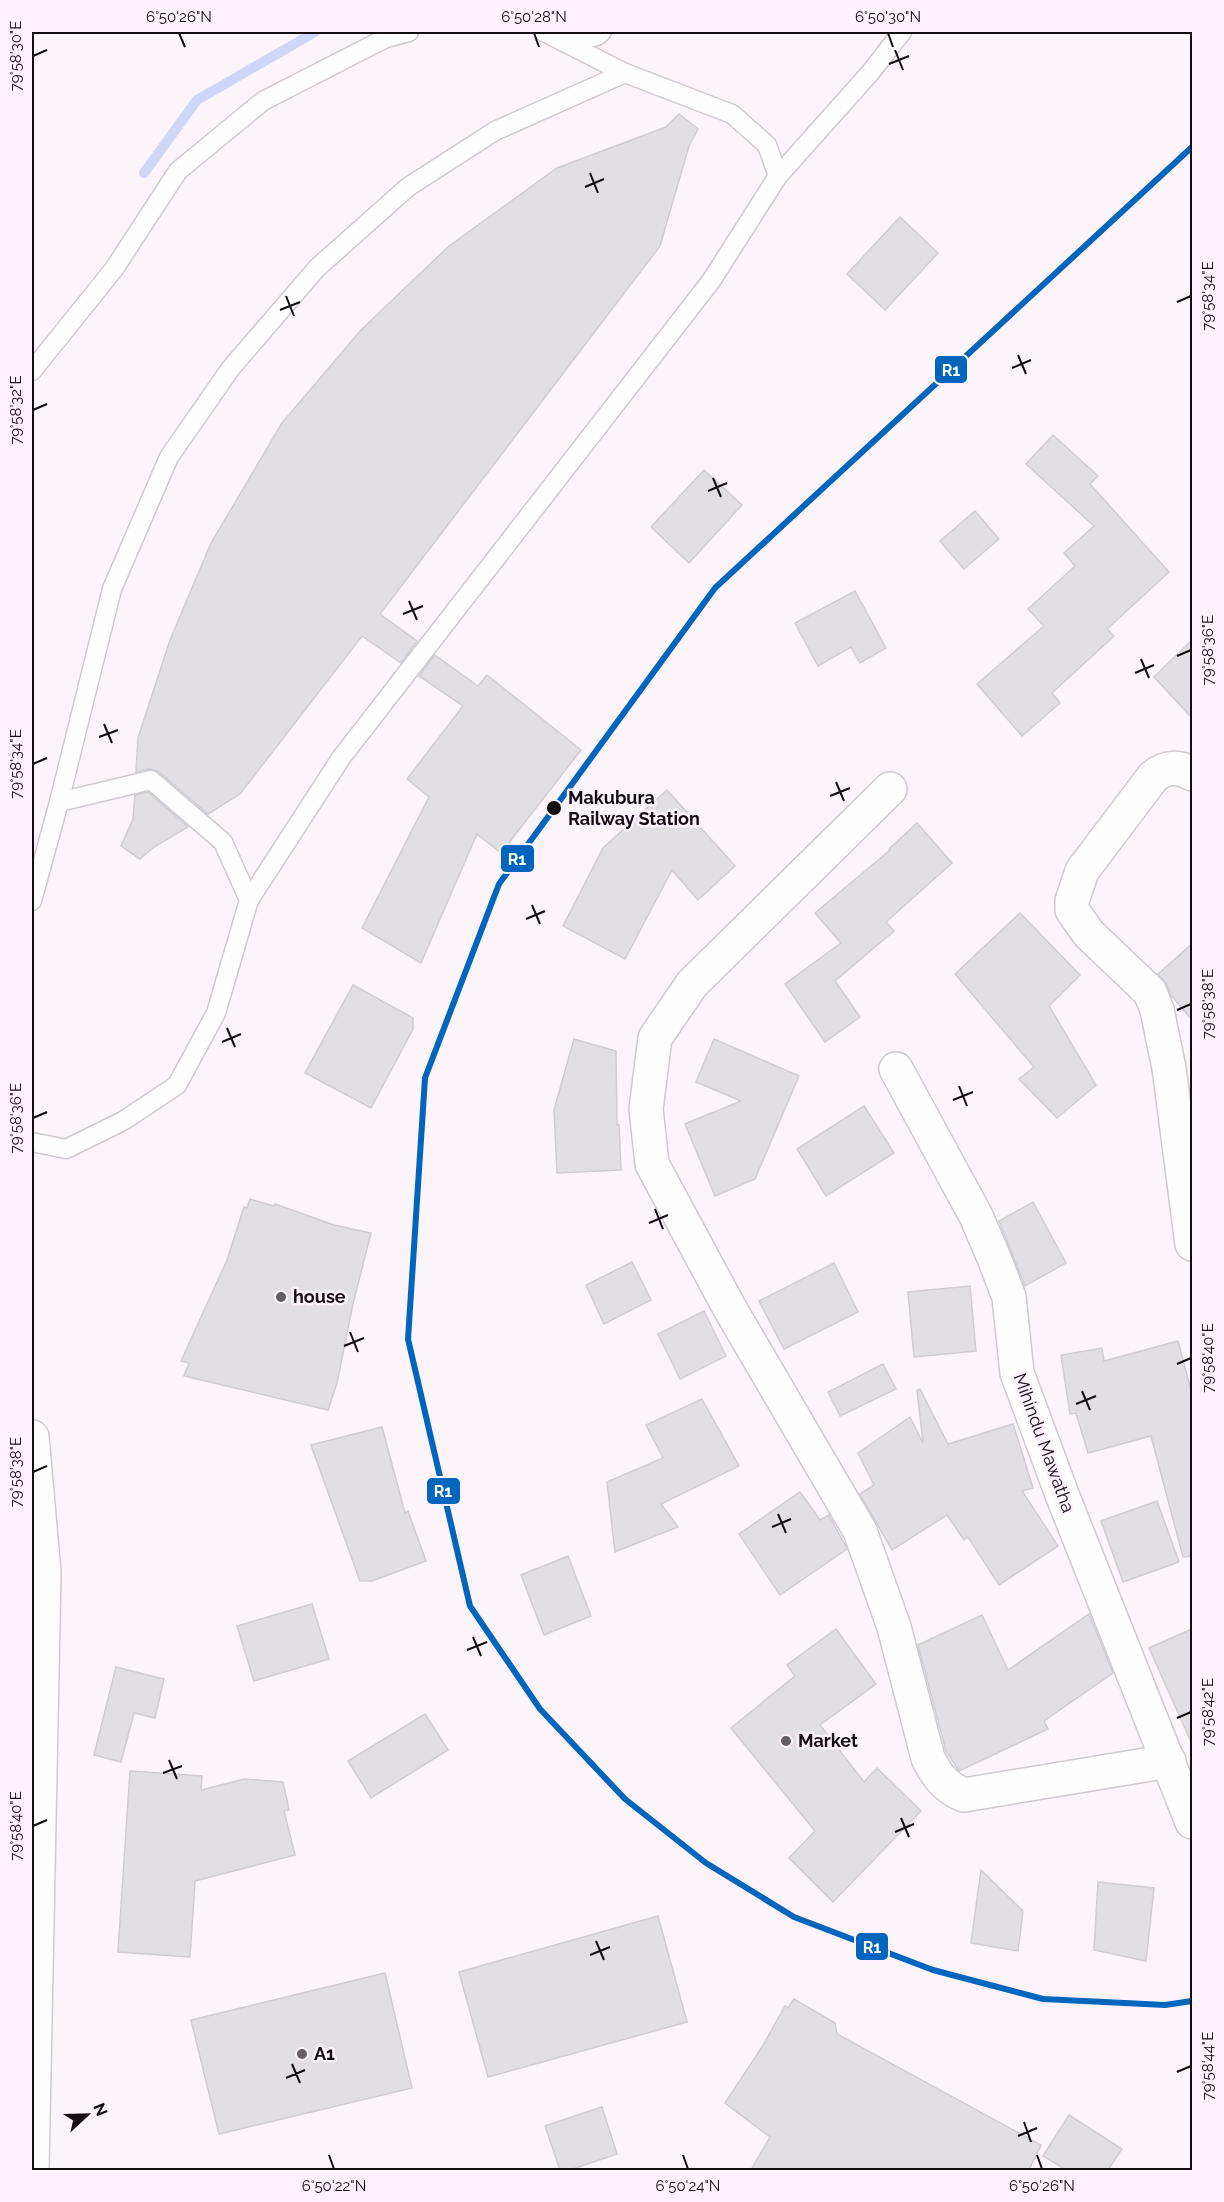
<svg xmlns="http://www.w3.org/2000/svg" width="1224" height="2202" viewBox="0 0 1224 2202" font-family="Raleway,sans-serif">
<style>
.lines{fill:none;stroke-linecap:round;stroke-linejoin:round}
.stream{stroke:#d0d6f7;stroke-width:10}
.building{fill:#e2dfe4;stroke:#d0ccd2;stroke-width:1.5}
.service-casing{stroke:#cfcacf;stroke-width:21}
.minor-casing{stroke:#cfcacf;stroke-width:36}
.trunk-casing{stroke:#cfcacf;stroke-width:36}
.service{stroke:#fefefe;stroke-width:18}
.minor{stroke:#fefefe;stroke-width:33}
.trunk{stroke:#fefefe;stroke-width:33}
.rail-1-casing{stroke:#fef2fe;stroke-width:10}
.rail-1{stroke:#0065bd;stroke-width:6}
.ticks{fill:none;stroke:#110d11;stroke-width:2}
.stop-dot{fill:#110d11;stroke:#fef2fe;stroke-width:2}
.poi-dot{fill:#635e63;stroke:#fef2fe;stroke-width:2}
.labels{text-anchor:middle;stroke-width:5;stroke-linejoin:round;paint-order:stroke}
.stop-label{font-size:18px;font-weight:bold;fill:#110d11;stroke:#fef2fe;text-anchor:start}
.poi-label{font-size:18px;font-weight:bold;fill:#110d11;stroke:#fef2fe;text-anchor:start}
.street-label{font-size:18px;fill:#110d11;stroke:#fef2fe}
.line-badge{stroke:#fef2fe;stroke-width:2}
.badge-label{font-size:16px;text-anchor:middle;font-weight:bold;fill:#fff}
.neatline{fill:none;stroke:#110d11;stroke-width:2}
.ticks-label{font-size:15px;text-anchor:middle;fill:#110d11}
</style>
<rect width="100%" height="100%" fill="#fbf5fb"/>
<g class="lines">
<path class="stream" d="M 144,173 L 197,100 L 315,32"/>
</g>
<g class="building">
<path d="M 679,114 L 698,129 L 689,146 L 660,246 L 380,614 L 417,641 L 401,663 L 362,636 L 240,794 L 208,814 L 158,771 L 149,769 L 136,772 L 138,738 L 170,640 L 211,543 L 282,423 L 361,330 L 449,246 L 557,168 L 666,127 Z"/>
<path d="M 900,217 L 938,253 L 885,310 L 847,274 Z"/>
<path d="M 1053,435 L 1098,476 L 1090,484 L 1169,572 L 1107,629 L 1114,636 L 1052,693 L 1060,703 L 1022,736 L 977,684 L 1044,626 L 1028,609 L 1075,566 L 1064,553 L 1094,526 L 1026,464 Z"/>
<path d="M 704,470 L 742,505 L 689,563 L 651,527 Z"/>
<path d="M 975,511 L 999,539 L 964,569 L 940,541 Z"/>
<path d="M 855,591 L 886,648 L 860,663 L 851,647 L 818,666 L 795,623 Z"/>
<path d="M 1192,640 L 1192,718 L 1154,677 Z"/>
<path d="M 435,655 L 478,686 L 487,675 L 581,750 L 501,853 L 477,834 L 421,963 L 362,928 L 429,797 L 407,779 L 463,706 L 419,676 Z"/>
<path d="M 667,790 L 735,866 L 698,900 L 672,870 L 625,959 L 563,926 L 603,848 Z"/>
<path d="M 148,792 L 188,827 L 154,847 L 140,859 L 121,846 L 133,819 L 135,795 Z"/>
<path d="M 917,823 L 952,863 L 886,922 L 894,931 L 835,981 L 860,1017 L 825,1042 L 785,984 L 841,943 L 815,913 L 890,850 L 889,849 Z"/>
<path d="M 1020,913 L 1080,975 L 1049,1006 L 1096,1085 L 1057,1118 L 1019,1079 L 1034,1067 L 955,974 Z"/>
<path d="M 1192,944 L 1192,1020 L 1171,995 L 1167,985 L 1158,974 Z"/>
<path d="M 353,985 L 413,1018 L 413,1029 L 371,1108 L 305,1073 Z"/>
<path d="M 574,1039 L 616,1051 L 617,1125 L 619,1125 L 621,1170 L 557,1173 L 554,1110 Z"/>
<path d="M 714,1039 L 799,1076 L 755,1179 L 715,1196 L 685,1124 L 741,1101 L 696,1082 Z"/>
<path d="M 864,1106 L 894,1153 L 826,1196 L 797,1149 Z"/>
<path d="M 250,1199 L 274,1206 L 275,1204 L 334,1225 L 371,1233 L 353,1304 L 337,1383 L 328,1410 L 184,1376 L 189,1363 L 181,1361 L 227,1260 L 244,1207 L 247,1208 Z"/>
<path d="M 1033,1202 L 1066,1263 L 1025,1286 L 999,1221 Z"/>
<path d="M 632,1262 L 651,1300 L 604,1324 L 586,1285 Z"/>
<path d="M 834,1263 L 858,1312 L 784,1349 L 759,1301 Z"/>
<path d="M 970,1286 L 976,1351 L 914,1357 L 908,1292 Z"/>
<path d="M 704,1311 L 726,1356 L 680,1379 L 658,1334 Z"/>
<path d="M 1178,1341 L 1192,1394 L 1192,1556 L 1183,1557 L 1151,1436 L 1088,1453 L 1076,1413 L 1070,1414 L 1061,1355 L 1102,1348 L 1104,1361 Z"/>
<path d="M 883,1364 L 896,1389 L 840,1416 L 828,1392 Z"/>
<path d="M 920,1389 L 948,1444 L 1013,1424 L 1033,1488 L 1022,1491 L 1058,1546 L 999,1585 L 968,1537 L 964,1540 L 947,1515 L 892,1550 L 860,1494 L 874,1485 L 858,1453 L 910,1417 L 923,1443 L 917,1390 Z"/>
<path d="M 702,1399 L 739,1466 L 661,1504 L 678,1527 L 615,1552 L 607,1482 L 663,1458 L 646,1425 Z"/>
<path d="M 382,1427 L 405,1513 L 408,1511 L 426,1561 L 372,1581 L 360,1581 L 311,1445 Z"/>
<path d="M 800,1492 L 820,1520 L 829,1515 L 847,1549 L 780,1595 L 739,1534 Z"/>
<path d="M 1157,1501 L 1179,1562 L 1123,1582 L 1101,1521 Z"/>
<path d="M 568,1556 L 591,1616 L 544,1635 L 521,1575 Z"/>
<path d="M 312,1604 L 329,1659 L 254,1681 L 237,1626 Z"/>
<path d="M 1089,1614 L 1113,1673 L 1044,1721 L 1048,1729 L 959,1771 L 946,1751 L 918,1645 L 982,1615 L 1008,1670 Z"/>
<path d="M 836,1629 L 876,1684 L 820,1725 L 864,1782 L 877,1768 L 921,1811 L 833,1902 L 789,1858 L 815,1831 L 731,1728 L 795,1676 L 787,1665 Z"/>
<path d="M 1192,1629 L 1192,1744 L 1149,1648 Z"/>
<path d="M 116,1667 L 164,1679 L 155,1718 L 134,1713 L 121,1762 L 94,1755 Z"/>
<path d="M 425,1714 L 448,1750 L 371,1798 L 348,1761 Z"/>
<path d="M 130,1771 L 202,1776 L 201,1790 L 244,1779 L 283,1782 L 289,1810 L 284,1811 L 295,1855 L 195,1881 L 190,1957 L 118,1952 Z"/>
<path d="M 981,1870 L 1023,1911 L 1018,1951 L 971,1943 Z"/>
<path d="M 1098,1882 L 1154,1888 L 1146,1961 L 1094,1950 Z"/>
<path d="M 658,1916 L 687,2022 L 488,2077 L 459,1972 Z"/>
<path d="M 385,1973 L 412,2088 L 219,2134 L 191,2020 Z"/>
<path d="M 794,1999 L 835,2023 L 837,2034 L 1041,2145 L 1029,2170 L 751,2170 L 770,2137 L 725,2103 L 762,2047 L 785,2006 L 788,2008 Z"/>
<path d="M 602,2107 L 617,2154 L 570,2170 L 560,2170 L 545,2126 Z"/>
<path d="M 1069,2115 L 1122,2149 L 1108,2170 L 1066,2170 L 1043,2156 Z"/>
</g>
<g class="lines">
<defs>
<g id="service">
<path d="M 544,32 L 625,73"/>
<path d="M 566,43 L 597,36 L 602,32"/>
<path d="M 778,176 L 870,73 L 902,32"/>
<path d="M 32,371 L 114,269 L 178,171 L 263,101 L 386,38 L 409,32"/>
<path d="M 59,802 L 151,780 L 223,842 L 249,900"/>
<path d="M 32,901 L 59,802 L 112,589 L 169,457 L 231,368 L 317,268 L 408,187 L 495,131 L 625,73 L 732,114 L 767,145 L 778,176 L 711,281 L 341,758 L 249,900 L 216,1013 L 177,1085 L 123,1121 L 66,1149 L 32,1142"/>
</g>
<g id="minor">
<path d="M 1192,774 C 1179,766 1165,766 1153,777 L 1082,871 L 1072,901 L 1072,910 L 1089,934 L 1150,992 L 1157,1010 L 1169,1068 L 1192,1244"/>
<path d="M 890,789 L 692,984 L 655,1038 L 646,1109 L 652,1164 L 729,1307 L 860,1531 L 894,1627 L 928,1758 C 936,1775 946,1788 964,1795 L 1169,1761"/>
<path d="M 896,1069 L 976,1216 L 994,1258 L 1009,1297 L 1017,1373 L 1063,1497 L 1192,1822"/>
</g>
<path id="trunk" d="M 32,1437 L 44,1572 L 32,2170"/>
</defs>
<use href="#service" class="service-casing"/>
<use href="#minor" class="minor-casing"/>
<use href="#trunk" class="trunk-casing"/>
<use href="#service" class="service"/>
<use href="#minor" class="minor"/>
<use href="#trunk" class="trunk"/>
<defs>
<path id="rail-1" d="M 1192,147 L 715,588 L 499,884 L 425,1078 L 408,1339 L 470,1606 L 540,1709 L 625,1799 L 706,1863 L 794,1917 L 933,1970 L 1043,1999 L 1165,2005 L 1192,2001"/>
</defs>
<use href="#rail-1" class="rail-1-casing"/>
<use href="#rail-1" class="rail-1"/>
</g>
<path class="ticks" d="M 179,33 L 185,47M 534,33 L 539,47M 888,33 L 893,47M 895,50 L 903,70M 33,56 L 47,50M 889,64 L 909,56M 590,173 L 598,193M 585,187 L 604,179M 286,296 L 294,316M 1177,302 L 1191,296M 280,310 L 300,302M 1018,355 L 1026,374M 1012,368 L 1031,360M 33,410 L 47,404M 713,478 L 721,497M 708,491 L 727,483M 409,601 L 417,620M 403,614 L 423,606M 1177,656 L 1191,650M 1141,659 L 1149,678M 1135,673 L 1154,665M 104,724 L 112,743M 99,737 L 118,730M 33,764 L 47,758M 836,782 L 844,801M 830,796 L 850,788M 532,905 L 540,924M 526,919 L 545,911M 1177,1010 L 1191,1004M 227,1028 L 235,1047M 222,1042 L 241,1034M 959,1086 L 967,1106M 953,1100 L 973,1092M 33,1118 L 47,1112M 655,1209 L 663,1229M 649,1223 L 668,1215M 350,1332 L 358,1352M 344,1346 L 364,1338M 1177,1364 L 1191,1358M 1082,1391 L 1090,1410M 1076,1404 L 1096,1396M 33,1472 L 47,1466M 778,1514 L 786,1533M 772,1527 L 791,1519M 473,1637 L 481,1656M 467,1650 L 487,1642M 1177,1718 L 1191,1712M 169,1760 L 177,1779M 163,1773 L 182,1766M 901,1818 L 909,1837M 33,1826 L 47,1820M 895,1832 L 914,1824M 596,1941 L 604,1960M 590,1955 L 610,1947M 292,2064 L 300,2083M 1177,2072 L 1191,2066M 286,2078 L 305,2070M 1024,2122 L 1031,2142M 1018,2136 L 1037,2128M 329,2155 L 334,2169M 683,2155 L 688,2169M 1037,2155 L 1042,2169"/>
<circle class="stop-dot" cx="554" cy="808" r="8"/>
<g class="poi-dot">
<circle cx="281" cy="1297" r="6"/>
<circle cx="786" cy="1741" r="6"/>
<circle cx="302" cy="2054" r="6"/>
</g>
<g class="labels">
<g class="stop-label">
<text x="568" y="804">Makubura<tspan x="568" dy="21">Railway Station</tspan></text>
</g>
<g class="poi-label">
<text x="293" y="1303">house</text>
<text x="798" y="1747">Market</text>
<text x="314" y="2060">A1</text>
</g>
<g class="street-label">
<text transform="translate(1044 1443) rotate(70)" y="6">Mihindu Mawatha</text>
</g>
</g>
<g class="line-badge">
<rect x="934" y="355" width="34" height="29" rx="6" fill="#0065bd"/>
<rect x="500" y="844" width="35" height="29" rx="6" fill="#0065bd"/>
<rect x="426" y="1477" width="35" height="28" rx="6" fill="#0065bd"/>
<rect x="855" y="1932" width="34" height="29" rx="6" fill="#0065bd"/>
</g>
<g class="badge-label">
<text x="951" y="376">R1</text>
<text x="517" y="865">R1</text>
<text x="443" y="1497">R1</text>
<text x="872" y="1953">R1</text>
</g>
<rect width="1224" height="2202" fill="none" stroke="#fef2fe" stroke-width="66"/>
<g transform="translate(87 2115) rotate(68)" stroke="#fef2fe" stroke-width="4.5" paint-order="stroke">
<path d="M0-4.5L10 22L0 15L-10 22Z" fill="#110d11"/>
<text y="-9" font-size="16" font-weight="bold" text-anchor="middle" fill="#110d11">N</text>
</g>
<rect x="33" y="33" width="1158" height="2136" class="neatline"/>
<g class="ticks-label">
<text x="179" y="22">6°50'26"N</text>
<text x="534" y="22">6°50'28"N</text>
<text x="888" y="22">6°50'30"N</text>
<text transform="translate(16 56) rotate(-90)" y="5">79°58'30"E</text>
<text transform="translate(1208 296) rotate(-90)" y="5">79°58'34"E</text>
<text transform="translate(16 410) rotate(-90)" y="5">79°58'32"E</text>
<text transform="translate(1208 650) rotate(-90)" y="5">79°58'36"E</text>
<text transform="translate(16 764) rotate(-90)" y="5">79°58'34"E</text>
<text transform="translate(1208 1004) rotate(-90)" y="5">79°58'38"E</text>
<text transform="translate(16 1118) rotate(-90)" y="5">79°58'36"E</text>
<text transform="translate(1208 1358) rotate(-90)" y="5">79°58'40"E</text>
<text transform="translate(16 1472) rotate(-90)" y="5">79°58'38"E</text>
<text transform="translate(1208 1712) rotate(-90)" y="5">79°58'42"E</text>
<text transform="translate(16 1826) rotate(-90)" y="5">79°58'40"E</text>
<text transform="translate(1208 2066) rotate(-90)" y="5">79°58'44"E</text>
<text x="334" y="2191">6°50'22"N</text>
<text x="688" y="2191">6°50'24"N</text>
<text x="1042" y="2191">6°50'26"N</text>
</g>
</svg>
